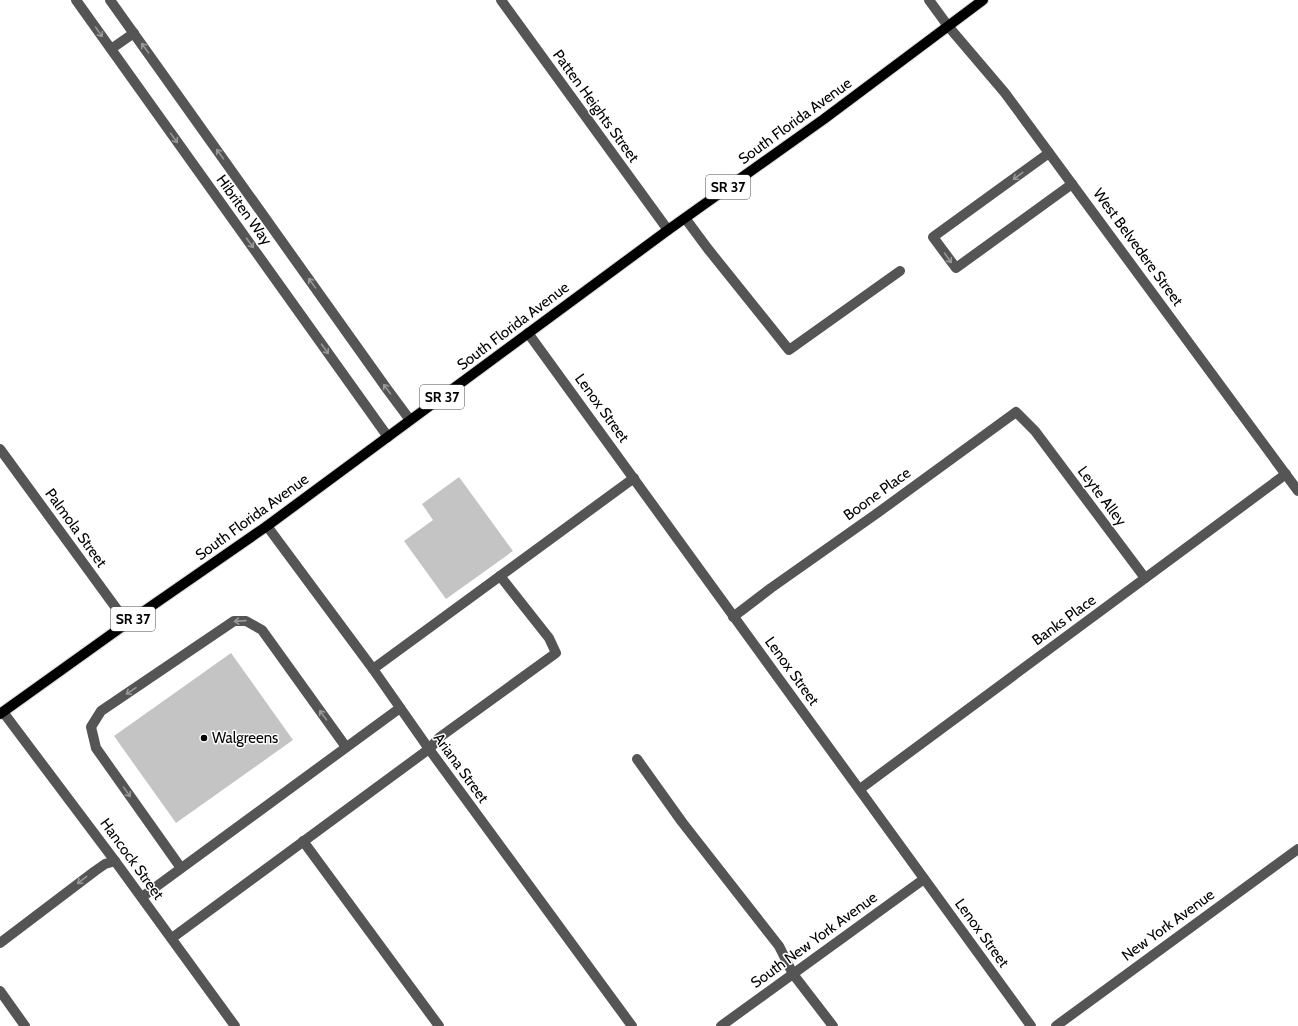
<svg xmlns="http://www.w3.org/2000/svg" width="1298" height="1026" viewBox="0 0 1298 1026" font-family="Cabin,sans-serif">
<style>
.building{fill:#c4c4c4}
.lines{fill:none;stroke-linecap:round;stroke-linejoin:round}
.major-casing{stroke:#dbdbdb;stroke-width:12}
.minor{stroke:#555;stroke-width:10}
.major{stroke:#000;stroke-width:10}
.oneway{stroke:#999}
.poi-dot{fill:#000;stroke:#fff;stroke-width:1.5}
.labels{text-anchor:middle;stroke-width:3;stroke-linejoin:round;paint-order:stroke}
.shield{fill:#fff;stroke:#4c4c4c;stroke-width:1}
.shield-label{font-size:14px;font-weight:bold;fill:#000}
.street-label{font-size:15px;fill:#000;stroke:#fff}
.poi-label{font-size:15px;fill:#000;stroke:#fff;text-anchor:start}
</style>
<rect width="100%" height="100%" fill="#fff"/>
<g class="building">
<path d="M 459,477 L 513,551 L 446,599 L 404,541 L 433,520 L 422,504 Z"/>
<path d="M 231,653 L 293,740 L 176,823 L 114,736 Z"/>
</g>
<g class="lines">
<defs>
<path id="major" d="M 0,714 L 127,623 L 267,526 L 668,230 L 824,119 L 983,0"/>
</defs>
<use href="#major" class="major-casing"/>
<g class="minor">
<path d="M 76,0 L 388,437"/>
<path d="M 110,0 L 387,389 L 410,420"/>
<path d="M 501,0 L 668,230"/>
<path d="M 929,0 L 948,26 L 1005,93 L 1298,491"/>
<path d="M 111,49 L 134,33"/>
<path d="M 1049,153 L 933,237 L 956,268 L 1072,184"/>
<path d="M 685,218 L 708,249 L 789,350 L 900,271"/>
<path d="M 528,333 L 1031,1026"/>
<path d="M 0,449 L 127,623"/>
<path d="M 267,526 L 373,669 L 429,749 L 632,1026"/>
<path d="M 733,617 L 771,588 L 876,514 L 1016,412 L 1035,431 L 1145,578"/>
<path d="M 373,669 L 634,478"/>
<path d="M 3,712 L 115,861 L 235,1026"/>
<path d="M 637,759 L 682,822 L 779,946 L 793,974 L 833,1026"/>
<path d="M 860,789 L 1286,474"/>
<path d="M 303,841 L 439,1026"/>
<path d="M 181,868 L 96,748 L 91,727 L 101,711 L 234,621 L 246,621 L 262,630 L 346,747"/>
<path d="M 142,897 L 400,708"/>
<path d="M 172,938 L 429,749 L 440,737 L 556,653 L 549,638 L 500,576"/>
<path d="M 0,943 L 95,871 L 105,864 L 115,861"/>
<path d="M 0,991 L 25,1026"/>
<path d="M 721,1026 L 924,879"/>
<path d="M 1056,1026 L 1298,849"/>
</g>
<use href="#major" class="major"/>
</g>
<defs><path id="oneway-shaft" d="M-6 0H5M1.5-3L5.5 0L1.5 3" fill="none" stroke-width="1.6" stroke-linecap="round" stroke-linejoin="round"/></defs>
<g class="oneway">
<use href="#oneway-shaft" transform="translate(99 32) rotate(55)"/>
<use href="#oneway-shaft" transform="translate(145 48) rotate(-126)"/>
<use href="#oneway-shaft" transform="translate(174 138) rotate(54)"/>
<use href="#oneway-shaft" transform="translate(220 154) rotate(-126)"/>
<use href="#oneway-shaft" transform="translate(1018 176) rotate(144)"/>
<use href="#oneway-shaft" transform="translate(250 243) rotate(54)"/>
<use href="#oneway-shaft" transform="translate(948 258) rotate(55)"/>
<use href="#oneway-shaft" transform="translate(312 283) rotate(-126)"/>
<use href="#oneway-shaft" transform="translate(325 349) rotate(54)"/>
<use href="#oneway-shaft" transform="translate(387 389) rotate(-126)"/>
<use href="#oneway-shaft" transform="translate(240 621) rotate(176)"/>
<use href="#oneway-shaft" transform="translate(131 691) rotate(146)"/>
<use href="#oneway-shaft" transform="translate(323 715) rotate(-126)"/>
<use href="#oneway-shaft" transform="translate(127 792) rotate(55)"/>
<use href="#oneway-shaft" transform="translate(82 880) rotate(142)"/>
</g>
<circle class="poi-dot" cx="204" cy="738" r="4"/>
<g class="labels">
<g class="shield">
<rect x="706" y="175" width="44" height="24" rx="3"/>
<rect x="420" y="385" width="44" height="24" rx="3"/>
<rect x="111" y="607" width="44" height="24" rx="3"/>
</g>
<g class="shield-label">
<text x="728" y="192">SR 37</text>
<text x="442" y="402">SR 37</text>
<text x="133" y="624">SR 37</text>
</g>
<g class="street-label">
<text transform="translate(596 106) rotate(54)" y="5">Patten Heights Street</text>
<text transform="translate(795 121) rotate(-36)" y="5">South Florida Avenue</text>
<text transform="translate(244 210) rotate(54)" y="5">Hibriten Way</text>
<text transform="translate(1138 247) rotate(54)" y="5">West Belvedere Street</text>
<text transform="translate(513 326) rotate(-37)" y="5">South Florida Avenue</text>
<text transform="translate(602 408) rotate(54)" y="5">Lenox Street</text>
<text transform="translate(877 494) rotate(-36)" y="5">Boone Place</text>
<text transform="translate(1102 496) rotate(53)" y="5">Leyte Alley</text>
<text transform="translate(252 517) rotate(-36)" y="5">South Florida Avenue</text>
<text transform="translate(76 528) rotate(54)" y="5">Palmola Street</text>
<text transform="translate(1064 620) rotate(-36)" y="5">Banks Place</text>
<text transform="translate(792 671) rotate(54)" y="5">Lenox Street</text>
<text transform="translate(461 768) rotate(54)" y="5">Ariana Street</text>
<text transform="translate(132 859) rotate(54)" y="5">Hancock Street</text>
<text transform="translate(1168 925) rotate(-36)" y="5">New York Avenue</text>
<text transform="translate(982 933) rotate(54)" y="5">Lenox Street</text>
<text transform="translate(814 940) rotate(-36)" y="5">South New York Avenue</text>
</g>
<g class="poi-label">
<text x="212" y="743">Walgreens</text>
</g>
</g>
</svg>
